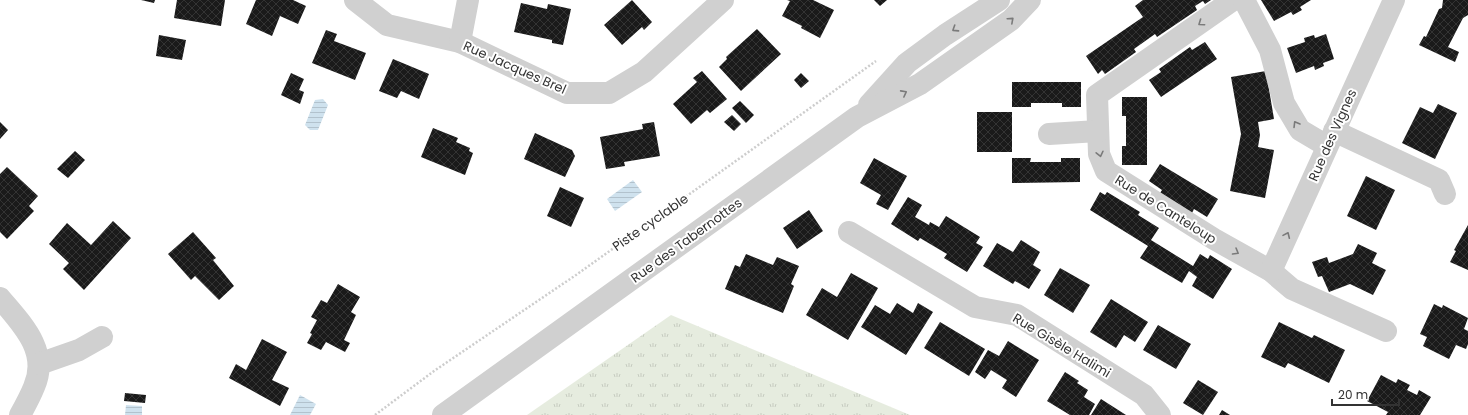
<svg xmlns="http://www.w3.org/2000/svg" width="1468" height="415" viewBox="0 0 1468 415" font-family="Poppins,sans-serif">
<style>
.grass{fill:url(#grass-tufts)}
.water{fill:url(#water-rules)}
.building{fill:url(#building-cross-hatch)}
.lines{fill:none;stroke-linecap:round;stroke-linejoin:round}
.path{stroke:#cdcdcd;stroke-width:2.5;stroke-dasharray:2 2;stroke-linecap:butt}
.minor{stroke:#d0d0d0;stroke-width:22}
.oneway{stroke:#7a7a7a}
.labels{text-anchor:middle;stroke-width:4;stroke-linejoin:round;paint-order:stroke}
.street-label{font-size:13px;fill:#333;stroke:#fff}
</style>
<defs>
<pattern id="grass-tufts" width="24" height="20" patternUnits="userSpaceOnUse"><rect width="24" height="20" fill="#e6ecdf"/><path d="M3 7l-1-3M5 7V3M7 7l1-3M15 17l-1-3M17 17v-4M19 17l1-3" fill="none" stroke="#c6cbc0"/></pattern>
<pattern id="water-rules" width="6" height="5" patternUnits="userSpaceOnUse"><rect width="6" height="5" fill="#cfe2ee"/><path d="M0 2.5h6" fill="none" stroke="#b2c2cd"/></pattern>
<pattern id="building-cross-hatch" width="8" height="8" patternUnits="userSpaceOnUse"><rect width="8" height="8" fill="#1a1a1a"/><path d="M0 0l8 8M0 8l8-8" fill="none" stroke="#333"/></pattern>
</defs>
<rect width="100%" height="100%" fill="#fff"/>
<path class="grass" d="M 671,315 L 910,415 L 527,415 Z"/>
<g class="water">
<path d="M 323,99 L 328,105 L 318,130 L 310,130 L 305,125 L 315,100 Z"/>
<path d="M 633,180 L 642,192 L 615,211 L 607,199 Z"/>
<path d="M 300,395 L 316,404 L 310,415 L 290,415 Z"/>
<path d="M 126,405 L 142,406 L 142,415 L 125,415 Z"/>
</g>
<g class="building">
<path d="M 141,0 L 155,0 L 154,3 Z"/>
<path d="M 177,0 L 225,0 L 221,26 L 174,18 Z"/>
<path d="M 256,0 L 293,0 L 306,6 L 298,24 L 280,16 L 272,36 L 246,24 Z"/>
<path d="M 632,0 L 652,22 L 644,30 L 642,27 L 622,45 L 604,25 Z"/>
<path d="M 787,0 L 813,0 L 834,10 L 820,38 L 801,28 L 802,26 L 782,16 L 790,1 Z"/>
<path d="M 874,0 L 887,0 L 880,6 Z"/>
<path d="M 1143,0 L 1211,0 L 1205,4 L 1203,1 L 1195,6 L 1197,10 L 1157,37 L 1155,34 L 1134,49 L 1136,52 L 1105,74 L 1102,70 L 1098,74 L 1086,56 L 1143,17 L 1135,6 Z"/>
<path d="M 1261,0 L 1311,0 L 1300,7 L 1302,10 L 1293,15 L 1291,12 L 1274,21 Z"/>
<path d="M 1443,0 L 1468,0 L 1468,15 L 1463,18 L 1448,47 L 1459,52 L 1455,62 L 1419,45 L 1424,36 L 1426,37 L 1439,9 L 1442,8 Z"/>
<path d="M 521,3 L 547,9 L 548,4 L 571,9 L 563,45 L 552,43 L 552,40 L 514,32 Z"/>
<path d="M 757,29 L 781,54 L 741,91 L 719,67 L 727,59 L 726,57 Z"/>
<path d="M 326,30 L 337,34 L 334,41 L 366,53 L 355,80 L 312,63 Z"/>
<path d="M 1326,34 L 1334,59 L 1323,63 L 1324,66 L 1315,70 L 1314,66 L 1296,73 L 1287,48 L 1305,42 L 1304,38 L 1314,35 L 1315,38 Z"/>
<path d="M 159,35 L 186,40 L 182,60 L 156,56 Z"/>
<path d="M 1205,42 L 1217,59 L 1161,97 L 1149,80 L 1161,72 L 1159,69 L 1190,47 L 1192,50 Z"/>
<path d="M 393,59 L 429,74 L 419,99 L 401,91 L 397,98 L 379,91 Z"/>
<path d="M 702,71 L 727,99 L 710,113 L 707,110 L 691,124 L 673,104 L 697,82 L 693,78 Z"/>
<path d="M 1266,71 L 1274,119 L 1258,122 L 1260,135 L 1258,147 L 1274,150 L 1265,198 L 1230,191 L 1241,134 L 1231,77 Z"/>
<path d="M 291,73 L 304,79 L 299,90 L 304,92 L 300,104 L 281,95 Z"/>
<path d="M 801,73 L 809,81 L 801,88 L 794,80 Z"/>
<path d="M 1012,82 L 1081,82 L 1081,107 L 1062,107 L 1062,103 L 1031,103 L 1031,107 L 1012,107 Z"/>
<path d="M 1122,97 L 1147,97 L 1147,165 L 1122,165 L 1122,146 L 1126,146 L 1126,116 L 1122,116 Z"/>
<path d="M 740,101 L 754,115 L 746,123 L 732,108 Z"/>
<path d="M 1438,104 L 1457,113 L 1435,159 L 1402,143 L 1420,107 L 1433,113 Z"/>
<rect x="977" y="112" width="35" height="40"/>
<path d="M 732,115 L 741,124 L 734,131 L 724,122 Z"/>
<path d="M 0,122 L 8,130 L 0,139 Z"/>
<path d="M 654,122 L 660,156 L 624,162 L 625,166 L 606,169 L 600,137 L 643,129 L 642,124 Z"/>
<path d="M 433,128 L 458,138 L 456,142 L 470,148 L 469,151 L 473,153 L 465,175 L 421,157 Z"/>
<path d="M 535,133 L 572,150 L 575,156 L 565,177 L 524,159 Z"/>
<path d="M 75,151 L 85,160 L 68,178 L 57,169 Z"/>
<path d="M 874,158 L 907,176 L 888,210 L 876,204 L 881,195 L 860,183 Z"/>
<path d="M 1012,158 L 1031,158 L 1030,162 L 1061,162 L 1061,158 L 1080,158 L 1080,182 L 1012,183 Z"/>
<path d="M 1160,164 L 1218,199 L 1207,217 L 1194,209 L 1192,213 L 1160,193 L 1162,190 L 1149,181 Z"/>
<path d="M 7,167 L 38,196 L 29,206 L 34,211 L 7,239 L 0,232 L 0,174 Z"/>
<path d="M 1366,176 L 1395,190 L 1376,230 L 1347,216 Z"/>
<path d="M 560,187 L 584,198 L 571,227 L 547,216 Z"/>
<path d="M 1100,192 L 1105,195 L 1107,192 L 1140,212 L 1138,215 L 1159,228 L 1151,240 L 1193,266 L 1200,254 L 1208,259 L 1210,255 L 1232,269 L 1213,299 L 1192,286 L 1197,277 L 1189,271 L 1182,283 L 1140,258 L 1148,246 L 1090,210 Z"/>
<path d="M 908,197 L 922,205 L 915,217 L 929,225 L 930,222 L 939,227 L 946,216 L 980,237 L 976,243 L 983,247 L 967,272 L 944,258 L 947,254 L 920,238 L 918,241 L 891,224 Z"/>
<path d="M 809,210 L 823,231 L 797,249 L 783,228 Z"/>
<path d="M 113,221 L 131,238 L 84,290 L 63,269 L 69,263 L 49,244 L 67,223 L 91,245 Z"/>
<path d="M 1468,225 L 1468,270 L 1450,262 L 1456,251 L 1454,250 Z"/>
<path d="M 193,232 L 216,258 L 213,260 L 234,286 L 219,300 L 195,276 L 191,280 L 168,254 Z"/>
<path d="M 1021,240 L 1040,252 L 1033,265 L 1041,270 L 1029,289 L 1015,281 L 1013,284 L 983,266 L 997,243 L 1013,252 Z"/>
<path d="M 1358,244 L 1377,253 L 1372,263 L 1386,270 L 1373,295 L 1350,284 L 1329,292 L 1322,276 L 1318,277 L 1312,262 L 1327,257 L 1329,263 L 1353,254 Z"/>
<path d="M 746,254 L 773,265 L 777,257 L 799,266 L 791,284 L 794,286 L 783,313 L 725,289 L 735,265 L 740,267 Z"/>
<path d="M 1060,268 L 1090,285 L 1073,313 L 1044,295 Z"/>
<path d="M 851,273 L 878,288 L 848,340 L 806,315 L 822,288 L 837,297 Z"/>
<path d="M 338,284 L 360,297 L 351,312 L 356,315 L 344,340 L 350,343 L 345,352 L 326,342 L 321,350 L 307,343 L 312,334 L 310,333 L 317,320 L 311,317 L 321,300 L 327,303 Z"/>
<path d="M 1111,299 L 1148,322 L 1135,342 L 1124,335 L 1116,348 L 1090,332 Z"/>
<path d="M 897,303 L 913,313 L 918,303 L 933,312 L 906,355 L 861,327 L 875,305 L 890,314 Z"/>
<path d="M 1434,304 L 1442,308 L 1443,305 L 1468,318 L 1464,329 L 1468,331 L 1468,344 L 1466,349 L 1456,345 L 1449,359 L 1423,346 L 1427,337 L 1420,334 Z"/>
<path d="M 940,322 L 985,349 L 969,376 L 924,348 Z"/>
<path d="M 1279,322 L 1312,338 L 1314,335 L 1345,350 L 1329,383 L 1288,363 L 1285,368 L 1261,357 Z"/>
<path d="M 1158,325 L 1191,344 L 1176,369 L 1143,350 Z"/>
<path d="M 262,339 L 287,352 L 272,380 L 289,388 L 280,406 L 229,378 L 236,364 L 246,370 Z"/>
<path d="M 1008,341 L 1039,360 L 1016,397 L 1002,388 L 1007,380 L 991,370 L 985,379 L 975,372 L 988,350 L 999,356 Z"/>
<path d="M 1065,372 L 1079,381 L 1077,383 L 1088,390 L 1084,397 L 1095,404 L 1089,415 L 1070,415 L 1047,401 Z"/>
<path d="M 1381,375 L 1396,383 L 1398,379 L 1410,385 L 1407,390 L 1417,395 L 1419,390 L 1431,397 L 1420,415 L 1386,415 L 1388,412 L 1367,401 Z"/>
<path d="M 1198,380 L 1218,392 L 1203,415 L 1183,403 Z"/>
<path d="M 125,393 L 146,395 L 145,403 L 124,401 Z"/>
<path d="M 1101,399 L 1126,415 L 1091,415 Z"/>
<path d="M 1222,410 L 1230,415 L 1219,415 Z"/>
</g>
<g class="lines">
<path class="path" d="M 375,415 L 434,371 L 576,275 L 876,61"/>
<g class="minor">
<path d="M 355,0 L 387,25 L 460,42 L 567,93 L 609,93 L 644,72 L 723,0"/>
<path d="M 1233,0 L 1097,95 L 1099,154 L 1106,171 L 1214,239 L 1271,271 L 1292,289 L 1386,331"/>
<path d="M 1244,0 L 1270,50 L 1284,103 L 1300,130 L 1327,146"/>
<path d="M 460,42 L 468,0"/>
<path d="M 869,105 L 907,63 L 945,35 L 999,0"/>
<path d="M 1334,131 L 1439,180 L 1445,194"/>
<path d="M 1049,134 L 1098,131"/>
<path d="M 849,232 L 975,307 L 1017,315 L 1144,395 L 1160,415"/>
<path d="M 1271,271 L 1394,0"/>
<path d="M 0,298 C 21,323 50,351 34,387 C 30,397 25,406 20,415"/>
<path d="M 39,364 L 79,350 L 102,337"/>
<path d="M 443,415 L 857,117 L 920,84 L 1011,20 L 1030,0"/>
</g>
</g>
<defs><path id="oneway-chevron" d="M-2-3.5L2.5 0L-2 3.5" fill="none" stroke-width="1.6" stroke-linecap="round" stroke-linejoin="round"/></defs>
<g class="oneway">
<use href="#oneway-chevron" transform="translate(1011 20) rotate(-42)"/>
<use href="#oneway-chevron" transform="translate(1201 23) rotate(145)"/>
<use href="#oneway-chevron" transform="translate(955 29) rotate(147)"/>
<use href="#oneway-chevron" transform="translate(904 93) rotate(-28)"/>
<use href="#oneway-chevron" transform="translate(1296 124) rotate(-121)"/>
<use href="#oneway-chevron" transform="translate(1100 154) rotate(77)"/>
<use href="#oneway-chevron" transform="translate(1287 235) rotate(-66)"/>
<use href="#oneway-chevron" transform="translate(1236 252) rotate(30)"/>
</g>
<g class="labels">
<g class="street-label">
<text transform="translate(515 67) rotate(24)" y="5">Rue Jacques Brel</text>
<text transform="translate(1332 135) rotate(-66)" y="5">Rue des Vignes</text>
<text transform="translate(1166 209) rotate(32)" y="5">Rue de Canteloup</text>
<text transform="translate(650 222) rotate(-35)" y="5">Piste cyclable</text>
<text transform="translate(686 240) rotate(-36)" y="5">Rue des Tabernottes</text>
<text transform="translate(1062 345) rotate(31)" y="5">Rue Gisèle Halimi</text>
</g>
</g>
<path d="M1332 399v6h67v-6" fill="none" stroke="#333333" stroke-width="2"/>
<text x="1338" y="399" font-size="12" fill="#333333" stroke="#ffffff" stroke-width="3" paint-order="stroke">20 m</text>
</svg>
